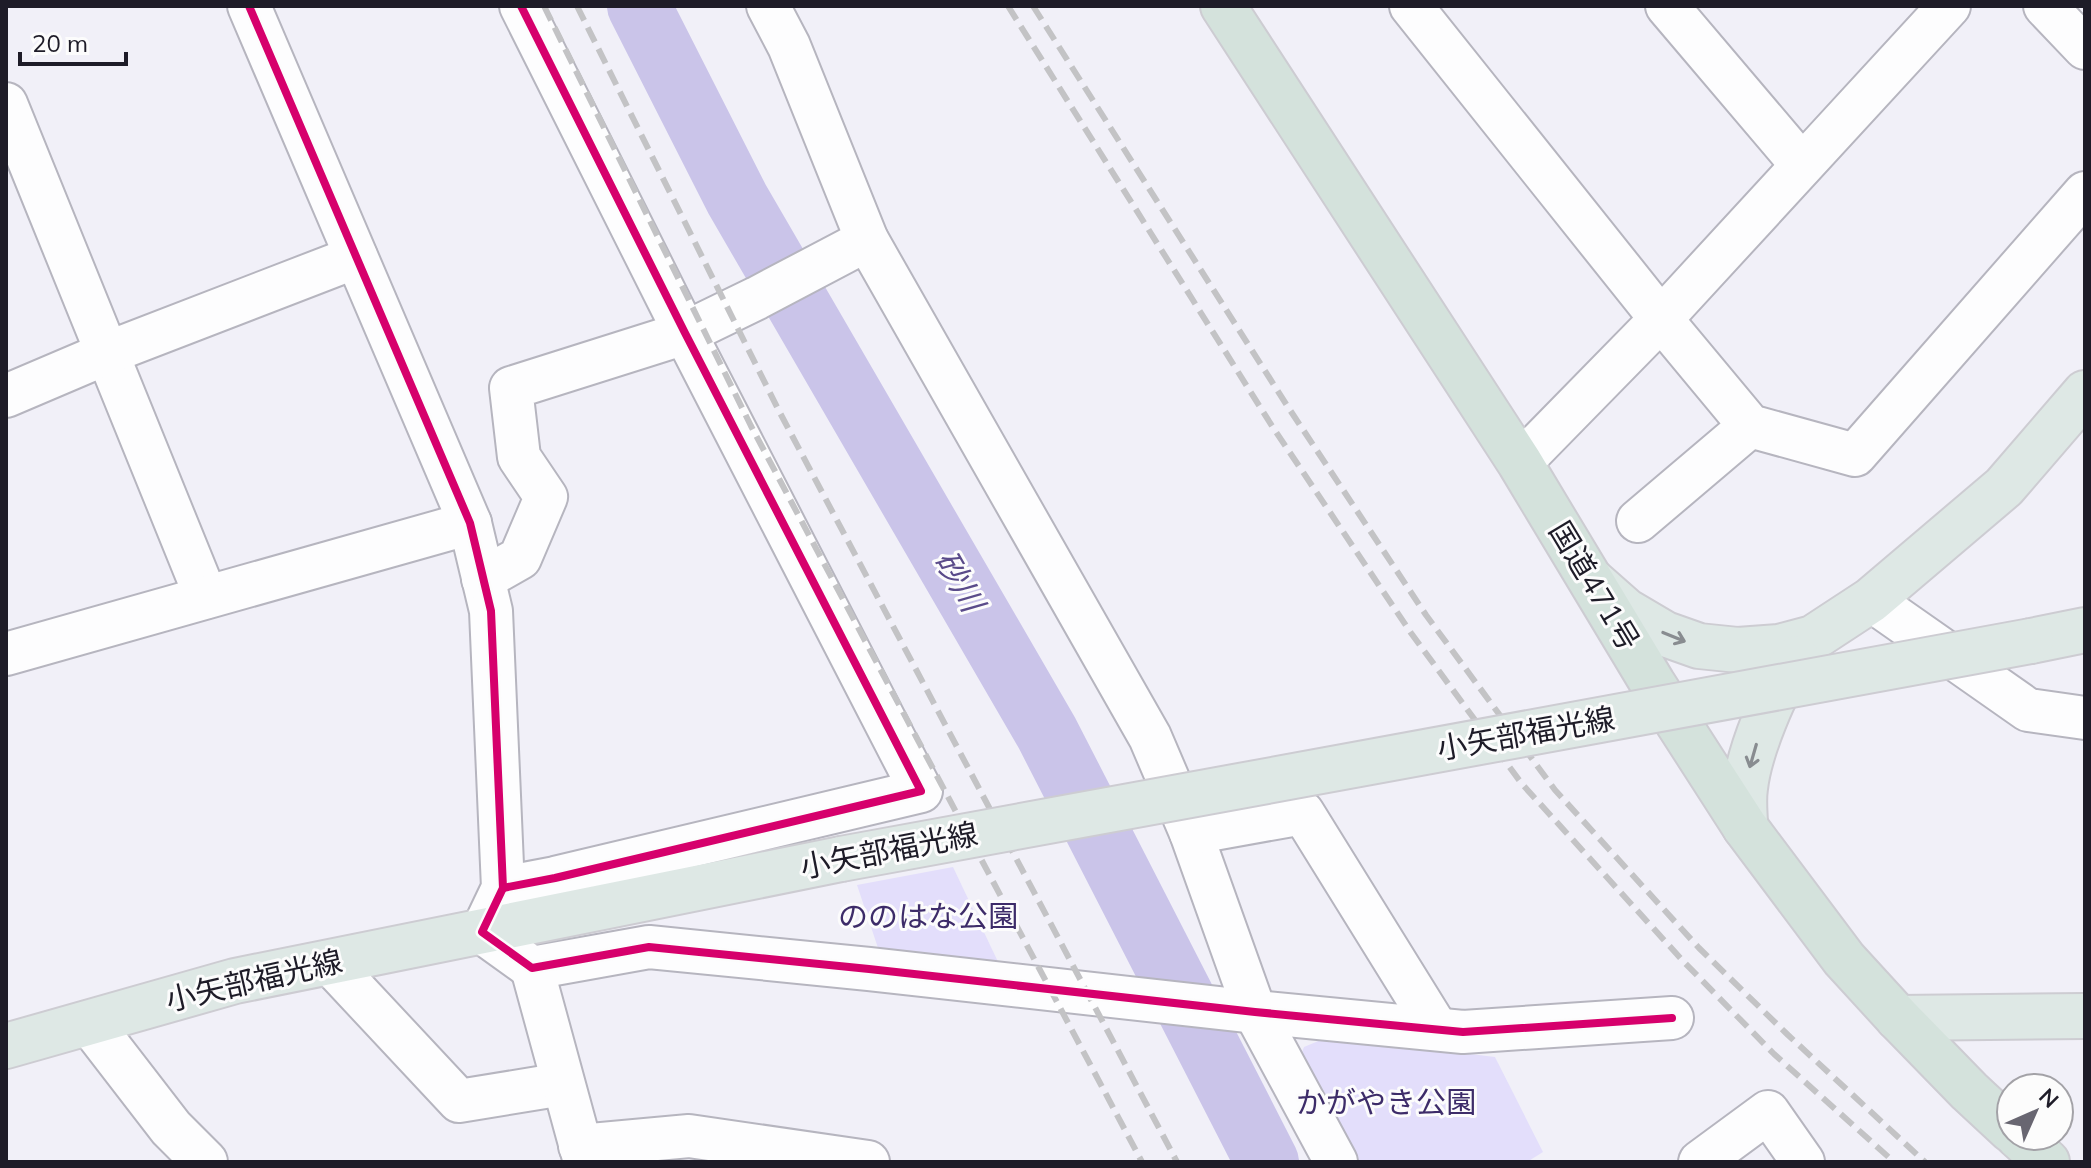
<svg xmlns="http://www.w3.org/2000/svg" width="2091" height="1168" viewBox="0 0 2091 1168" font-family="Mulish,'Noto Sans JP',sans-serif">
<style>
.green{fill:#e3defb}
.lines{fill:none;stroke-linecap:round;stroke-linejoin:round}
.river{stroke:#cac4e9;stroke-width:64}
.minor-casing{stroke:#b6b5bf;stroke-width:46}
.tertiary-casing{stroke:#b6b5bf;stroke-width:48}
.primary-casing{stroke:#cdccd2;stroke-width:48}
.trunk-casing{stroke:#cdccd2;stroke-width:48}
.minor{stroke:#fdfdfe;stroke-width:42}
.tertiary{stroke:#fdfdfe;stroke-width:44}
.primary{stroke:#dee8e5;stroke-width:44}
.trunk{stroke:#d4e2dc;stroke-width:44}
.rail{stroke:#c3c3c5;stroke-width:6;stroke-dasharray:16 8;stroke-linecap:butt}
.primary-bridge-casing{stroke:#cdccd2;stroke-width:48;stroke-linecap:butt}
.primary-bridge{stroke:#dee8e5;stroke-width:44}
.cycleway-casing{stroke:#fcfcfc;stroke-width:13}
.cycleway{stroke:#d6006c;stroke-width:8}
.oneway{stroke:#888c90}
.labels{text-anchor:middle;stroke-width:6;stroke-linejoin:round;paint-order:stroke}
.street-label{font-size:30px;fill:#1e1c28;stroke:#fcfcfc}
.park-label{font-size:30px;fill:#3d2c69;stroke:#fcfcfc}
.water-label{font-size:32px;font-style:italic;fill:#5a4b8a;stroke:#fcfcfc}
</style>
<rect width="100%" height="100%" fill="#f1f0f8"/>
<g class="green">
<path d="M 953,867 L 1000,966 L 881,957 L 857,885 Z"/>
<path d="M 1328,1037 L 1495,1057 L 1543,1152 L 1527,1162 L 1351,1162 L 1298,1062 L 1304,1047 Z"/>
</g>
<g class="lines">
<path class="river" d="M 639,6 L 737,199 L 1047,733 L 1267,1162"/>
<defs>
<g id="minor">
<path d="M 249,6 L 470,523 L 491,611 L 503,888 L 482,932 L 532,968 L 649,947 L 869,969 L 1255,1012 L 1463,1032 L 1672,1018"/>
<path d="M 768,6 L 789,46 L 867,240 L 1150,737 L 1191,833 L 1255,1012 L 1336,1162"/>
<path d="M 1411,6 L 1661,319 L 1750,426 L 1855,455 L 2085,193"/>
<path d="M 1667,6 L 1802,165"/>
<path d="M 2045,6 L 2085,48"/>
<path d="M 6,104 L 206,597"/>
<path d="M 6,396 L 107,353 L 356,257"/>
<path d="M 1520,463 L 1661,319 L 1949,6"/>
<path d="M 1638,521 L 1750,426"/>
<path d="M 483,579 L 520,558 L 546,497 L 519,457 L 511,388 L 685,333 L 757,298 L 867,240"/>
<path d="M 1871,600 L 2028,710 L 2085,718"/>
<path d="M 6,654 L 470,523"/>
<path d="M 1191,833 L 1303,813 L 1437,1029"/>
<path d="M 503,888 L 555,878 L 921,791 L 685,333 L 521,6"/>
<path d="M 329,962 L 459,1101 L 563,1084"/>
<path d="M 532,968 L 585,1162"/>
<path d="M 580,1146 L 689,1136 L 868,1162"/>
<path d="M 1700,1162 L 1768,1112 L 1803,1162"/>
</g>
<path id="tertiary" d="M 90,1023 L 171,1128 L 205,1162"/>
<g id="primary">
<path d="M 1592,581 L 1626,611 L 1665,634 L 1699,646 L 1738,650 L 1779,647 L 1813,638 L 1871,600 L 2004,487 L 2085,393"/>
<path d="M 2031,641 L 2085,630"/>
<path d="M 1745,827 C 1745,814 1743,801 1745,788 C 1749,752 1775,687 1797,658"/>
<path d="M 1898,1018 L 2085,1016"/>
<path d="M 6,1046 L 235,981 L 841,859"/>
</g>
<g id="trunk">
<path d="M 1223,6 L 1520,463 L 1653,684 L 1745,827 L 1844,959 L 1898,1018 L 1969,1091 L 2011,1130"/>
<path d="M 2018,1136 L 2047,1162"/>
</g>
</defs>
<use href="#minor" class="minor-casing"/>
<use href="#tertiary" class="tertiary-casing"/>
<use href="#primary" class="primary-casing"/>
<use href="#trunk" class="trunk-casing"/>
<use href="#minor" class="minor"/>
<use href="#tertiary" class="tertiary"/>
<use href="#primary" class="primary"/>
<use href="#trunk" class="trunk"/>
<g class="rail">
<path d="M 544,6 L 751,426 L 1142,1162"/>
<path d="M 577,6 L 779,411 L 1177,1162"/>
<path d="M 1008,6 L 1272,426 L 1411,633 L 1522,784 L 1684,962 L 1774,1054 L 1894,1162"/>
<path d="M 1033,6 L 1288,407 L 1426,615 L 1555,790 L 1699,948 L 1788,1035 L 1925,1162"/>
</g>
<defs>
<path id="primary-bridge" d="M 841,859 L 2031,641"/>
</defs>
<use href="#primary-bridge" class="primary-bridge-casing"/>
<use href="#primary-bridge" class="primary-bridge"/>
<defs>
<g id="cycleway">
<path d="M 249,6 L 470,523 L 491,611 L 503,888 L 482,932 L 532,968 L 649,947 L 869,969 L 1255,1012 L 1463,1032 L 1672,1018"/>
<path d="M 503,888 L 555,878 L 921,791 L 685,333 L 521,6"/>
</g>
</defs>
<use href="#cycleway" class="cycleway-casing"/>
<use href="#cycleway" class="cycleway"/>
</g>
<defs><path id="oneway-shaft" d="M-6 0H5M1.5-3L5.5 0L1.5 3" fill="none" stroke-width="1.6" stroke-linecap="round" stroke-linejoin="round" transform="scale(2)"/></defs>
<g class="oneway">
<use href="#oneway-shaft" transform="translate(1674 637) rotate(22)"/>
<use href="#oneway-shaft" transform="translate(1753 756) rotate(106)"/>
</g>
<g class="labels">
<g class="street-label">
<text transform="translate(1594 586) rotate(59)" y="10">国道471号</text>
<text transform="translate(1526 734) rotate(-10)" y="10">小矢部福光線</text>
<text transform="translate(889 851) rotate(-11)" y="10">小矢部福光線</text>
<text transform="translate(254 981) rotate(-13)" y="10">小矢部福光線</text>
</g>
<g class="park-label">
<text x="928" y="927">ののはな公園</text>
<text x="1386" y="1113">かがやき公園</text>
</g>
<g class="water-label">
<text transform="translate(959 581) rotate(60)" y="11">砂川</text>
</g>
</g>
<rect width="2091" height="1168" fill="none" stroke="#1e1c28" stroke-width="16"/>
<g transform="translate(2035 1112) rotate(45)"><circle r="38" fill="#fcfcfc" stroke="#a3a2a7" stroke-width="2"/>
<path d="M0-6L14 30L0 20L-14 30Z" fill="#686671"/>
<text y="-12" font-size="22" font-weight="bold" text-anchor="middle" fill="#1e1c28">N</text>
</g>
<path d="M20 52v12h106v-12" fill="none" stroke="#1e1c28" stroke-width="4"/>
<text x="32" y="52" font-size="24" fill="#1e1c28" stroke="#fcfcfc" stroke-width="6" paint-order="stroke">20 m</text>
</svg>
